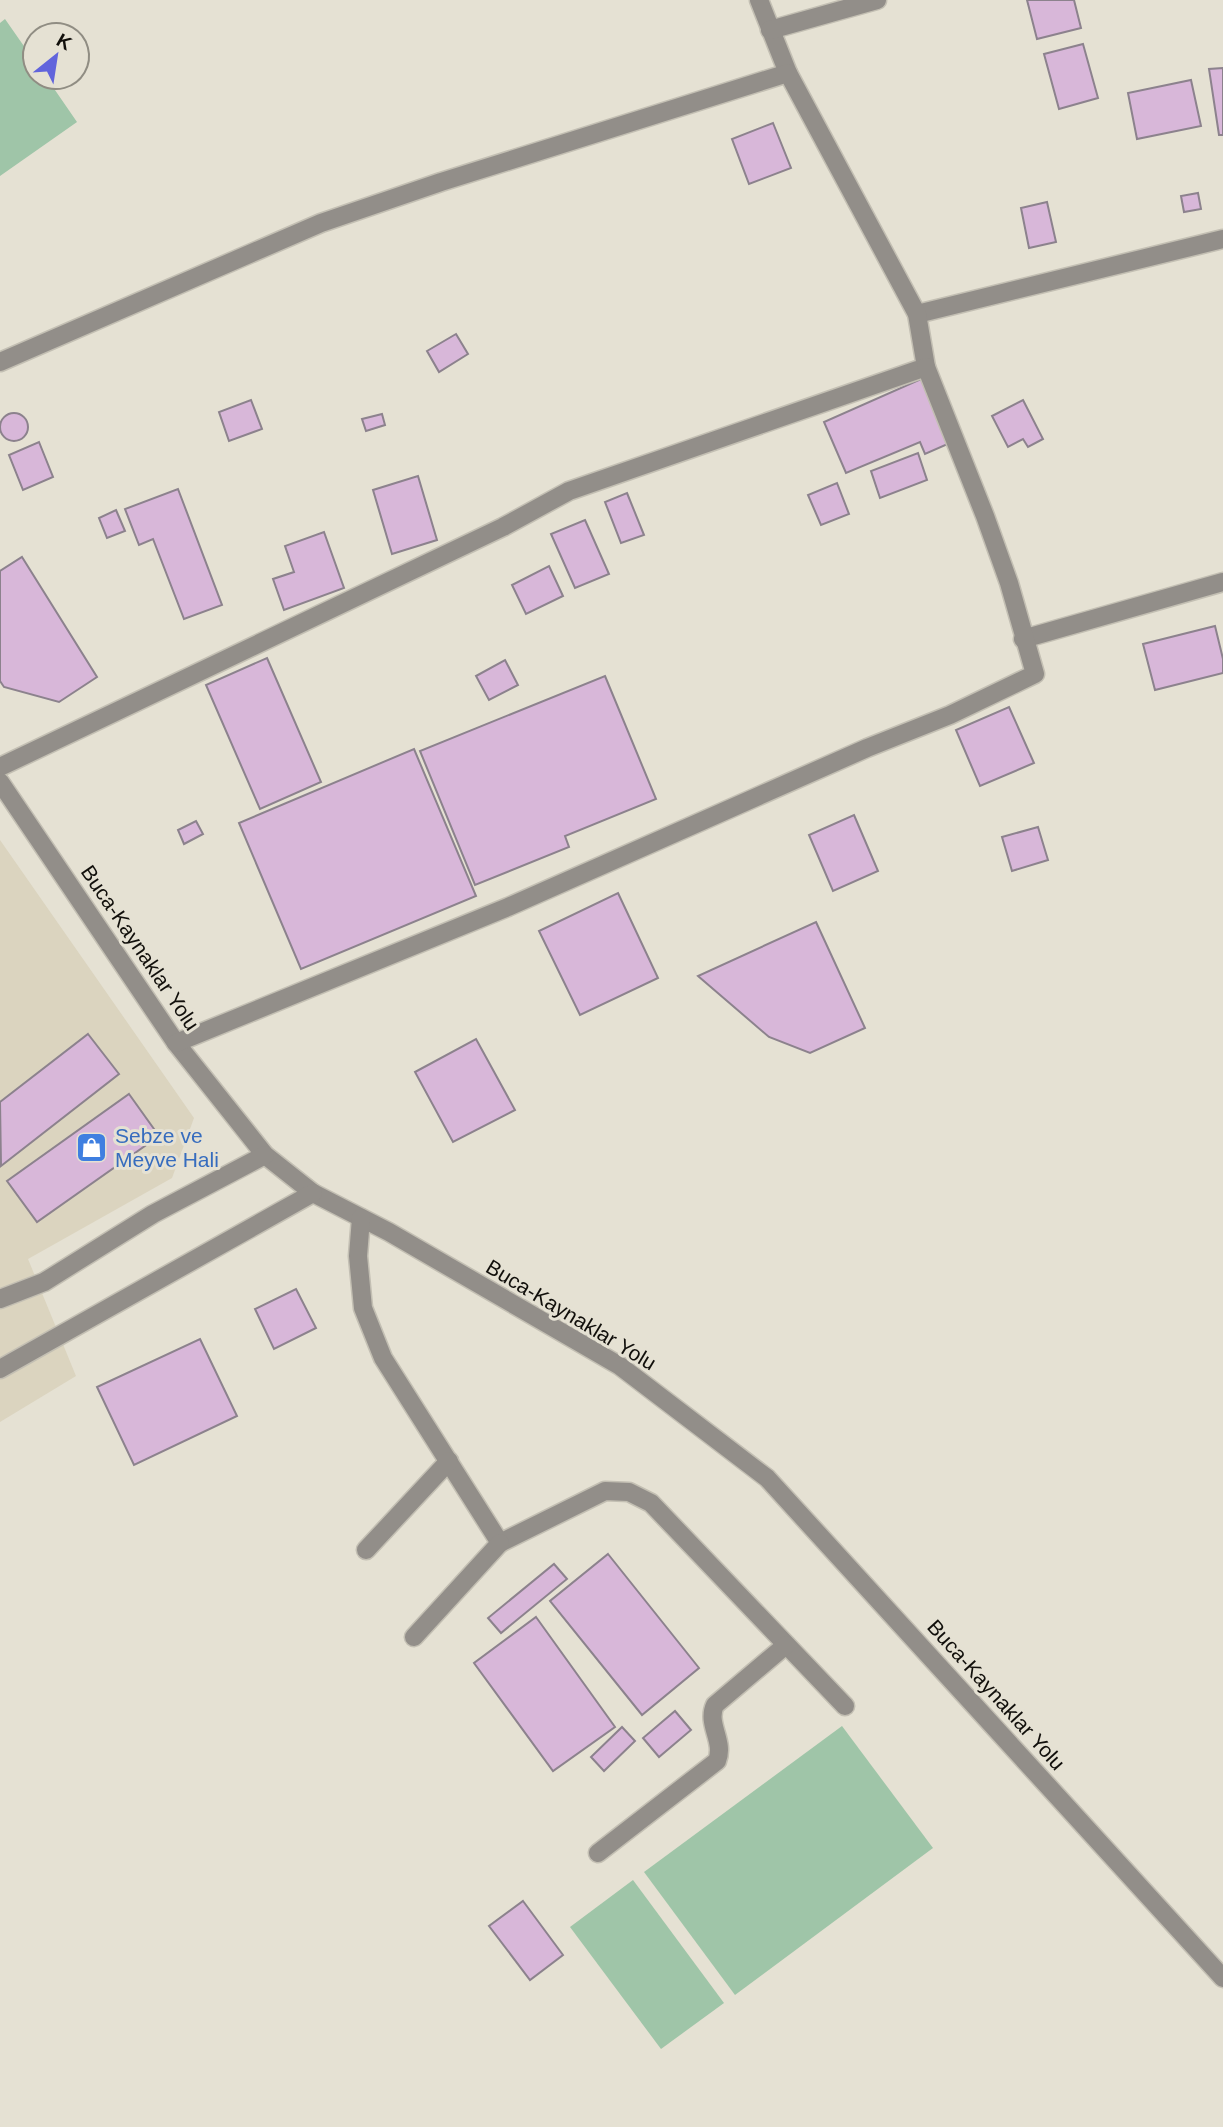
<svg xmlns="http://www.w3.org/2000/svg" width="1223" height="2127" viewBox="0 0 1223 2127" font-family="Helvetica,sans-serif">
<style>
.built{fill:#dbd4bf}
.green{fill:#9fc5a8}
.building{fill:#d8b7d9;stroke:#8c828d;stroke-width:2}
.lines{fill:none;stroke-linecap:round;stroke-linejoin:round}
.minor-casing{stroke:#c3bfb3;stroke-width:21}
.minor{stroke:#928e89;stroke-width:18}
.labels{text-anchor:middle;stroke-width:6;stroke-linejoin:round;paint-order:stroke}
.street-label{font-size:21px;fill:#110f0b;stroke:#e5e1d3}
.shop-label{font-size:21px;fill:#366cbe;stroke:#e5e1d3;text-anchor:start}
</style>
<rect width="100%" height="100%" fill="#e5e1d3"/>
<path class="built" d="M 0,840 L 194,1118 L 172,1178 L 28,1259 L 76,1376 L 0,1422 Z"/>
<g class="green">
<path d="M 5,19 L 35,62 L 35,77 L 46,77 L 77,122 L 0,176 L 0,23 Z"/>
<path d="M 842,1726 L 933,1848 L 735,1995 L 644,1872 Z"/>
<path d="M 633,1880 L 724,2003 L 661,2049 L 570,1927 Z"/>
</g>
<g class="building">
<path d="M 1027,0 L 1074,0 L 1081,28 L 1037,39 Z"/>
<path d="M 1083,44 L 1098,98 L 1059,109 L 1044,54 Z"/>
<path d="M 1223,68 L 1223,135 L 1219,135 L 1209,69 Z"/>
<path d="M 1191,80 L 1201,126 L 1137,139 L 1128,93 Z"/>
<path d="M 773,123 L 791,168 L 749,184 L 732,139 Z"/>
<path d="M 1198,193 L 1201,209 L 1184,212 L 1181,196 Z"/>
<path d="M 1047,202 L 1056,242 L 1029,248 L 1021,208 Z"/>
<path d="M 456,334 L 468,354 L 439,372 L 427,351 Z"/>
<path d="M 921,379 L 950,443 L 925,454 L 920,442 L 846,473 L 824,422 Z"/>
<path d="M 251,400 L 262,429 L 229,441 L 219,412 Z"/>
<path d="M 1023,400 L 1043,439 L 1028,447 L 1023,439 L 1008,447 L 992,416 Z"/>
<circle cx="14" cy="427" r="14"/>
<path d="M 382,414 L 385,425 L 366,431 L 362,419 Z"/>
<path d="M 39,442 L 53,477 L 23,490 L 9,455 Z"/>
<path d="M 918,453 L 927,480 L 880,498 L 871,471 Z"/>
<path d="M 418,476 L 437,540 L 392,554 L 373,490 Z"/>
<path d="M 837,483 L 849,514 L 821,525 L 808,495 Z"/>
<path d="M 178,489 L 222,605 L 184,619 L 153,539 L 139,545 L 125,509 Z"/>
<path d="M 627,493 L 644,535 L 621,543 L 605,502 Z"/>
<path d="M 116,510 L 125,531 L 107,538 L 99,518 Z"/>
<path d="M 585,520 L 609,574 L 575,588 L 551,534 Z"/>
<path d="M 324,532 L 344,588 L 284,610 L 273,579 L 294,572 L 285,546 Z"/>
<path d="M 22,557 L 97,677 L 59,702 L 4,687 L 0,681 L 0,571 Z"/>
<path d="M 549,566 L 563,596 L 526,614 L 512,585 Z"/>
<path d="M 1215,626 L 1223,659 L 1223,673 L 1155,690 L 1143,644 Z"/>
<path d="M 267,658 L 321,782 L 260,809 L 206,685 Z"/>
<path d="M 505,660 L 518,685 L 489,700 L 476,676 Z"/>
<path d="M 605,676 L 656,799 L 565,836 L 569,847 L 475,885 L 420,751 Z"/>
<path d="M 1009,707 L 1034,763 L 980,786 L 956,730 Z"/>
<path d="M 414,749 L 476,896 L 301,969 L 239,823 Z"/>
<path d="M 854,815 L 878,871 L 833,891 L 809,835 Z"/>
<path d="M 196,821 L 203,834 L 184,844 L 178,830 Z"/>
<path d="M 1038,827 L 1048,860 L 1012,871 L 1002,837 Z"/>
<path d="M 618,893 L 658,978 L 580,1015 L 539,931 Z"/>
<path d="M 816,922 L 865,1028 L 810,1053 L 769,1037 L 698,976 Z"/>
<path d="M 88,1034 L 119,1074 L 1,1166 L 0,1102 Z"/>
<path d="M 476,1039 L 515,1110 L 453,1142 L 415,1072 Z"/>
<path d="M 129,1094 L 159,1136 L 37,1222 L 7,1181 Z"/>
<path d="M 296,1289 L 316,1328 L 274,1349 L 255,1309 Z"/>
<path d="M 200,1339 L 237,1416 L 134,1465 L 97,1387 Z"/>
<path d="M 608,1554 L 699,1668 L 642,1715 L 550,1601 Z"/>
<path d="M 554,1564 L 567,1579 L 501,1633 L 488,1618 Z"/>
<path d="M 536,1617 L 615,1727 L 553,1771 L 474,1663 Z"/>
<path d="M 675,1711 L 691,1730 L 659,1757 L 643,1738 Z"/>
<path d="M 622,1727 L 635,1741 L 604,1771 L 591,1757 Z"/>
<path d="M 523,1901 L 563,1955 L 530,1980 L 489,1926 Z"/>
</g>
<g class="lines">
<defs>
<g id="minor">
<path d="M 759,0 L 788,73"/>
<path d="M 770,30 L 877,0"/>
<path d="M 917,314 L 1223,239"/>
<path d="M 0,362 L 321,223 L 441,182 L 788,73 L 917,314 L 926,367 L 569,491 L 503,527 L 0,767"/>
<path d="M 1023,639 L 1223,582"/>
<path d="M 0,782 L 176,1043 L 265,1155 L 313,1193 L 389,1232 L 620,1366 L 767,1478 L 1223,1978"/>
<path d="M 176,1043 L 508,907 L 867,748 L 950,715 L 1035,674 L 1009,583 L 985,516 L 926,367"/>
<path d="M 361,1218 L 358,1256 L 363,1308 L 383,1358 L 500,1543 L 605,1491 L 629,1492 L 651,1503 L 845,1706"/>
<path d="M 0,1299 L 44,1282 L 153,1214 L 265,1155"/>
<path d="M 0,1369 L 313,1193"/>
<path d="M 366,1550 L 449,1461"/>
<path d="M 414,1637 L 500,1543"/>
<path d="M 598,1853 L 717,1761 C 725,1741 706,1724 715,1705 L 786,1645"/>
</g>
</defs>
<use href="#minor" class="minor-casing"/>
<use href="#minor" class="minor"/>
</g>
<defs>
<symbol id="shop-square" viewBox="-11 -11 22 22"><rect x="-9" y="-9" width="18" height="18" rx="4" fill="#3f7fe0" stroke="#e5e1d3"/><path d="M-5-2.5h2.3a2.7 3.5 0 0 1 5.4 0H5L5.5 6h-11ZM-1.5-2.5h3a1.5 2.3 0 0 0-3 0Z" fill="#fff"/></symbol>
</defs>
<g fill-rule="evenodd">
<use href="#shop-square" x="74" y="1130" width="35" height="35"/>
</g>
<g class="labels">
<g class="street-label">
<text transform="translate(140 948) rotate(56)" y="7">Buca-Kaynaklar Yolu</text>
<text transform="translate(571 1315) rotate(31)" y="7">Buca-Kaynaklar Yolu</text>
<text transform="translate(996 1695) rotate(48)" y="7">Buca-Kaynaklar Yolu</text>
</g>
<g class="shop-label">
<text x="115" y="1143">Sebze ve<tspan x="115" dy="24">Meyve Hali</tspan></text>
</g>
</g>
<g transform="translate(56 56) rotate(30)"><circle r="33" fill="#e5e1d3" stroke="#908d83" stroke-width="2"/>
<path d="M0-5L12 26L0 18L-12 26Z" fill="#6164dc"/>
<text y="-10" font-size="19" font-weight="bold" text-anchor="middle" fill="#110f0b">K</text>
</g>
</svg>
